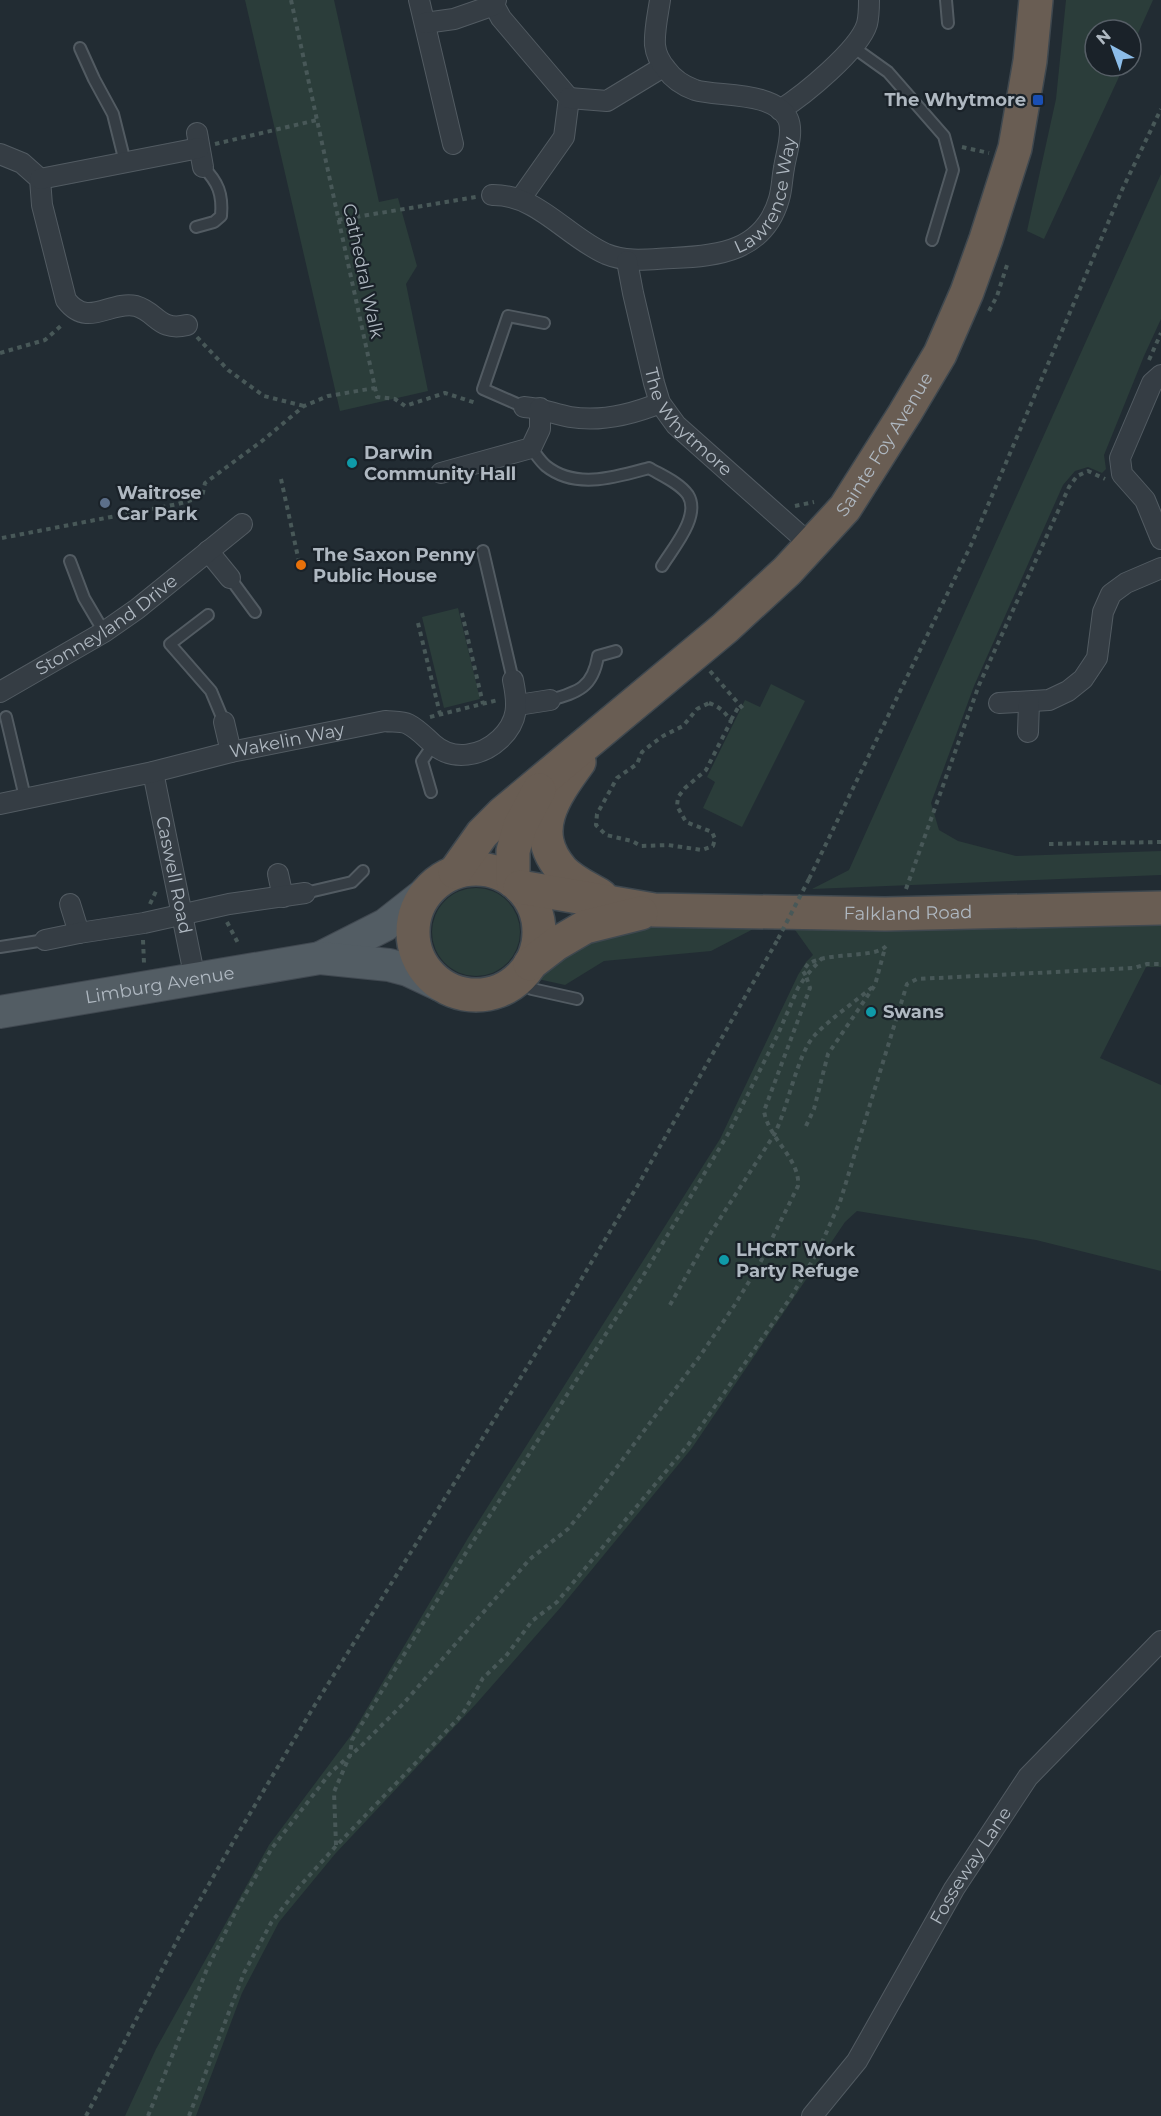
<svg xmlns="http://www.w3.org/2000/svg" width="1161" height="2116" viewBox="0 0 1161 2116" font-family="Montserrat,sans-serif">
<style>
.green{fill:#2b3d3a}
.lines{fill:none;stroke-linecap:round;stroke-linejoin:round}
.lane-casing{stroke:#525b62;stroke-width:14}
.street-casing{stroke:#525b62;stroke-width:22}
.primary-casing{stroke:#414951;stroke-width:34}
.highway-casing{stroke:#3f484f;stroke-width:36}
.path{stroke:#485858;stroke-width:4;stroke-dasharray:4.5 4.5;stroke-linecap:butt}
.lane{stroke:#353d44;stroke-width:10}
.street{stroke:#353d44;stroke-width:20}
.primary{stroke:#535d64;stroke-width:32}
.highway{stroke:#695d53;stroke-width:33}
.path-bridge{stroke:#485858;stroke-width:4;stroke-dasharray:4.5 4.5;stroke-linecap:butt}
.transit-dot{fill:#1a4fb4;stroke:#1a2229;stroke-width:2}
.culture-dot{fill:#0f9aa8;stroke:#1a2229;stroke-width:2}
.service-dot{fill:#5c6f8a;stroke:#1a2229;stroke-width:2}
.food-dot{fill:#e8710a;stroke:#1a2229;stroke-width:2}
.labels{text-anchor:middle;stroke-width:4.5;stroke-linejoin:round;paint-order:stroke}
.poi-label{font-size:18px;font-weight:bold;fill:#afb8c1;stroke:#1a2229;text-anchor:start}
.street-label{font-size:18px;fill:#afb8c1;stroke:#1a2229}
</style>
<rect width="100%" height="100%" fill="#222c33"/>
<g class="green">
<path d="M 245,0 L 334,0 L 379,202 L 398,198 L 417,266 L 406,284 L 428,391 L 340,411 Z"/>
<path d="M 1066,0 L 1153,0 L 1131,49 L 1131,30 L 1095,30 L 1095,66 L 1124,66 L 1044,239 L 1027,231 L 1056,99 Z"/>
<path d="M 1161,174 L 1161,319 L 1144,356 L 1104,455 L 1106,469 L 1102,473 L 1088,467 L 1075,471 L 1063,485 L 974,686 L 931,803 L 939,830 L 958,841 L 1016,856 L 1161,851 L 1161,875 L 812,889 L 849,870 Z"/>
<path d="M 458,608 L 480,699 L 444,708 L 422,617 Z"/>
<path d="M 771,684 L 805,701 L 742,827 L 703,808 L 715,782 L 707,777 L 745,700 L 760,707 Z"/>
<circle cx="476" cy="932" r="44"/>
<path d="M 1161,921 L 1161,967 L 1146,967 L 1100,1058 L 1161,1085 L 1161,1271 L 1036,1240 L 857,1211 L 845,1222 L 692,1448 L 561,1607 L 476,1704 L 335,1854 L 279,1922 L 242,1993 L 196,2116 L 125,2116 L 156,2049 L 269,1845 L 352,1734 L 468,1538 L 720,1139 L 798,975 L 806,962 L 813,955 L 793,927 L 759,926 L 711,951 L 604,961 L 565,985 L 538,979 L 556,959 L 577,941 L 642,927 L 689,922 Z"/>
</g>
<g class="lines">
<defs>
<g id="lane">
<path d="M 946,0 L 948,23"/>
<path d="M 853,47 L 888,72 L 944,136 L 953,170 L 932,240"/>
<path d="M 80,48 L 94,79 L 113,114 L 125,162"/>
<path d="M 196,227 L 214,222 L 221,216 C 223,194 218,182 203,167"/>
<path d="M 524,407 L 483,389 L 508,316 L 544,323"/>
<path d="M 531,448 C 536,454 540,461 546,466 C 576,490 616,477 649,468 C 661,475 680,483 688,495 C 701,516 673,548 662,566"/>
<path d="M 483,551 L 513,680"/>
<path d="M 70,561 L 84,598 L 104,632"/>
<path d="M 230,578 L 255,612"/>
<path d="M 208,615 L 170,644 L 211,691 L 224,722"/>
<path d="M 550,700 C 579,692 593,687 598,656 L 616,651"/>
<path d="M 6,717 L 25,797"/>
<path d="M 431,792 L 422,761 L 433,745"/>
<path d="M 305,893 L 352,882 L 363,871"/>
<path d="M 0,947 L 45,940"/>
<path d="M 527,969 L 532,989 L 577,999"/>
</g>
<g id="street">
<path d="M 419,0 L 453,144"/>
<path d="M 494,5 L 501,18 L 569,98 L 564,137 L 521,198"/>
<path d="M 425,23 L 454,19 L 494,5 L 496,0"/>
<path d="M 569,98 L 607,101 L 663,67"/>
<path d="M 780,110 C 804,95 859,50 867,24 C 869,16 869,8 869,0"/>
<path d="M 197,133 L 203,167"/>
<path d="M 0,154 L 22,163 L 40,179 L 42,205 L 66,300 C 88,329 110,300 136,306 C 157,312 159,332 187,325"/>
<path d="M 40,179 L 199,148"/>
<path id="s1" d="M 492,195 C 537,194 567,237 606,254 C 628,263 650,259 673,258 C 719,256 764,251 779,199 C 782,189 782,178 784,168 C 786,154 794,132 788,119 C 775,91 718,97 695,90 C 684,86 673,79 666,69 C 660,62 656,55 655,45 C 654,31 658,14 660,0"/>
<path id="s2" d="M 627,261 L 633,293 L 654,383 L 660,403 L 676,425 L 812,546"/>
<path d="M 1161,375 L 1152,383 L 1120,458 L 1122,474 L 1145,500 L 1161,539"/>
<path d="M 524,407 C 541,408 554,414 570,417 C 600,422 633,414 660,403"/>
<path d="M 441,473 L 531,448 L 540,429 L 540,408"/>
<path d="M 208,551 L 230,578"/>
<path id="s3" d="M 0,692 L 104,632 L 137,609 L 242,524"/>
<path d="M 999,703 L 1049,700 L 1068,691 L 1083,679 L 1097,658 L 1103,612 L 1111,594 L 1126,583 L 1161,568"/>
<path d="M 518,705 L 550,700"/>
<path d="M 224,722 L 231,752"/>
<path d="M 1028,732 L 1029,703"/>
<path id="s4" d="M 153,772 L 195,979"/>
<path id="s5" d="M 0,804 L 153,772 L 231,752 L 385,721 C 392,722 402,721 408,724 C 418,729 425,737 433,744 C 453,762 482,756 500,739 C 519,721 518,704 513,680"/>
<path d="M 278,874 L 283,897"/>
<path d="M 70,904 L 79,933"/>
<path d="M 45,940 L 79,933 L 144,923 L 229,904 L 305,893"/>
<path id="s6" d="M 812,2116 L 857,2061 L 954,1889 L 1028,1777 L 1161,1641"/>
</g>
<g id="primary">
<path d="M 320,958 L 385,925 L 427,892"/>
<path id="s7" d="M 0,1012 L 320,958 L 389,965 L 408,970 L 440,985"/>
</g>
<g id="highway">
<path d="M 579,762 C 555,795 528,831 562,870 C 572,881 588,888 601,896"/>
<circle cx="476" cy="932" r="63"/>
<path id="s8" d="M 455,872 L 482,834 L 503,813 L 725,628 L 787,571 L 845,508 L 905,413 L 940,354 L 967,292 L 986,239 L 1015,148 L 1030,61 L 1036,0"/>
<path d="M 513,881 L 513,851 L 520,826 L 539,790"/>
<path id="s9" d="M 520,887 L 654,910 L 885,914 L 1161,908"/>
<path d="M 530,964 L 556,944 L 585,927 L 641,913"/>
</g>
</defs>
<use href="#lane" class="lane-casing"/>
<use href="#street" class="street-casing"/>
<use href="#primary" class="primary-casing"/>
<use href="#highway" class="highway-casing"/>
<g class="path">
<path d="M 291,0 L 377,397 L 395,399 L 405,406 L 445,393 L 476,403"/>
<path d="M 215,144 L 317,120"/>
<path d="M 962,147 L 989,153"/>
<path d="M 338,220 L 476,197"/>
<path d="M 989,311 L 997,296 L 1008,262"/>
<path d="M 197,337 L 228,370 L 264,396 L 304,406"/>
<path d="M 0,353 L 45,340 L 63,324"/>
<path d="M 1149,360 L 1161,333"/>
<path d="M 281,479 L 301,571"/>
<path d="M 795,506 L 814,502"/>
<path d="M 2,538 L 178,504 L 202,497 L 205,483 L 262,441 L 304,406 L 328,396 L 375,388"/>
<path d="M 462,613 L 483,704"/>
<path d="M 418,623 L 440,714"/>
<path d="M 710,671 L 745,711"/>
<path d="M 709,703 C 720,707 725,712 731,721 L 706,770 L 685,788 L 678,797 L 677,806 L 686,822 L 712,832 L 715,839 L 713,846 L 702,850 L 668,845 L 641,846 L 632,841 L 606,835 L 596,825 L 597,814 L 617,778 L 637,764 L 642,752 L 652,744 L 663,736 L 683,726 L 697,709 Z"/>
<path d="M 430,717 L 498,700"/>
<path d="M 731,720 L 739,706"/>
<path d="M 1049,844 L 1161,842"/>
<path d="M 809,879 L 971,545 L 1122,190 L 1161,109"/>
<path d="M 906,889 L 979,685 L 1069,487 L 1077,476 L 1088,471 L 1105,479"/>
<path d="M 150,904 L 157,889"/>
<path d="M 227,922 L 239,945"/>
<path d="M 143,940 L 144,963"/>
<path d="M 806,1126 L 814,1109 L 828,1054 L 875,985 L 885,948"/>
<path d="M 670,1305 L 710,1234 L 774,1135 C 788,1108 797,1055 814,1036 C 831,1018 856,1001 875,985"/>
<path d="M 336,1845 L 334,1792 L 350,1755 L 352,1740 L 467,1551 L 643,1276 L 728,1134 L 778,1034 L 798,988 L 806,976 L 803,971 L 808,964 C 830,951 874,959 886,946"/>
<path d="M 86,2116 L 181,1933 L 236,1837 L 313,1708 L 553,1326 L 638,1185 L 778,939"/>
<path d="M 148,2116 L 207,1969 L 238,1907 L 272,1848 L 331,1772 L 361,1746 L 403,1704 L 530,1559 L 568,1529 L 599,1491 L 700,1356 L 734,1306 L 758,1267 L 798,1186 C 801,1160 768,1138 764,1111 L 810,988 L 806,976 L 822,958"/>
<path d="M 189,2116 L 244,1973 L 271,1923 L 299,1887 L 336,1846 L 457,1720 L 465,1710 L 483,1678 L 506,1656 L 532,1621 L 557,1602 L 688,1445 L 791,1297 L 818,1251 L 840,1202 L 907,984 L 917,979 L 1134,968 L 1147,964 L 1161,964"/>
</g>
<use href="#lane" class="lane"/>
<use href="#street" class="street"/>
<use href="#primary" class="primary"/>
<use href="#highway" class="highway"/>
<path class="path-bridge" d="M 778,939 L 809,879"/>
</g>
<rect class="transit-dot" x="1032" y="94" width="12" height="12" rx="3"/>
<g class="culture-dot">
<circle cx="352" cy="463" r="6"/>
<circle cx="871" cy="1012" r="6"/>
<circle cx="724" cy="1260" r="6"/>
</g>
<circle class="service-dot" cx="105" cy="503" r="6"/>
<circle class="food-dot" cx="301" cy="565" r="6"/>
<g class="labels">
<g class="poi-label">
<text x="1026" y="106" text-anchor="end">The Whytmore</text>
<text x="364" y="459">Darwin<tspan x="364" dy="21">Community Hall</tspan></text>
<text x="117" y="499">Waitrose<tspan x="117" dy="21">Car Park</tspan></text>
<text x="313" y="561">The Saxon Penny<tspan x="313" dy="21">Public House</tspan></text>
<text x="883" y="1018">Swans</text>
<text x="736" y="1256">LHCRT Work<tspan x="736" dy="21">Party Refuge</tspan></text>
</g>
<g class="street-label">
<text dy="6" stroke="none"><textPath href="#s1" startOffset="327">Lawrence Way</textPath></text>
<text transform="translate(363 271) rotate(78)" y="6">Cathedral Walk</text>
<text dy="6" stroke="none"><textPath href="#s2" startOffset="177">The Whytmore</textPath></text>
<text dy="6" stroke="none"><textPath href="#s8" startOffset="610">Sainte Foy Avenue</textPath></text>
<text dy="6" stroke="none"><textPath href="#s3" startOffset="126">Stonneyland Drive</textPath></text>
<text dy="6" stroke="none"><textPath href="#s5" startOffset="294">Wakelin Way</textPath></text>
<text dy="6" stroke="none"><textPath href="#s4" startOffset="105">Caswell Road</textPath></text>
<text dy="6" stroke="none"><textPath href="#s9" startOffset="390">Falkland Road</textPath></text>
<text dy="6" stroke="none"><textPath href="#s7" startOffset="162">Limburg Avenue</textPath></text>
<text dy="6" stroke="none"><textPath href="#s6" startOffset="297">Fosseway Lane</textPath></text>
</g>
</g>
<g transform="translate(1113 48) rotate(319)"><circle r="28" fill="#1a2229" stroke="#565e66" stroke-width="1.5"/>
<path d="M0-4.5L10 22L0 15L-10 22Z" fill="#8cbde9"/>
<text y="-9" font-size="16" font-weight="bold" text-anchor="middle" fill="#afb8c1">N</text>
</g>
</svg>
